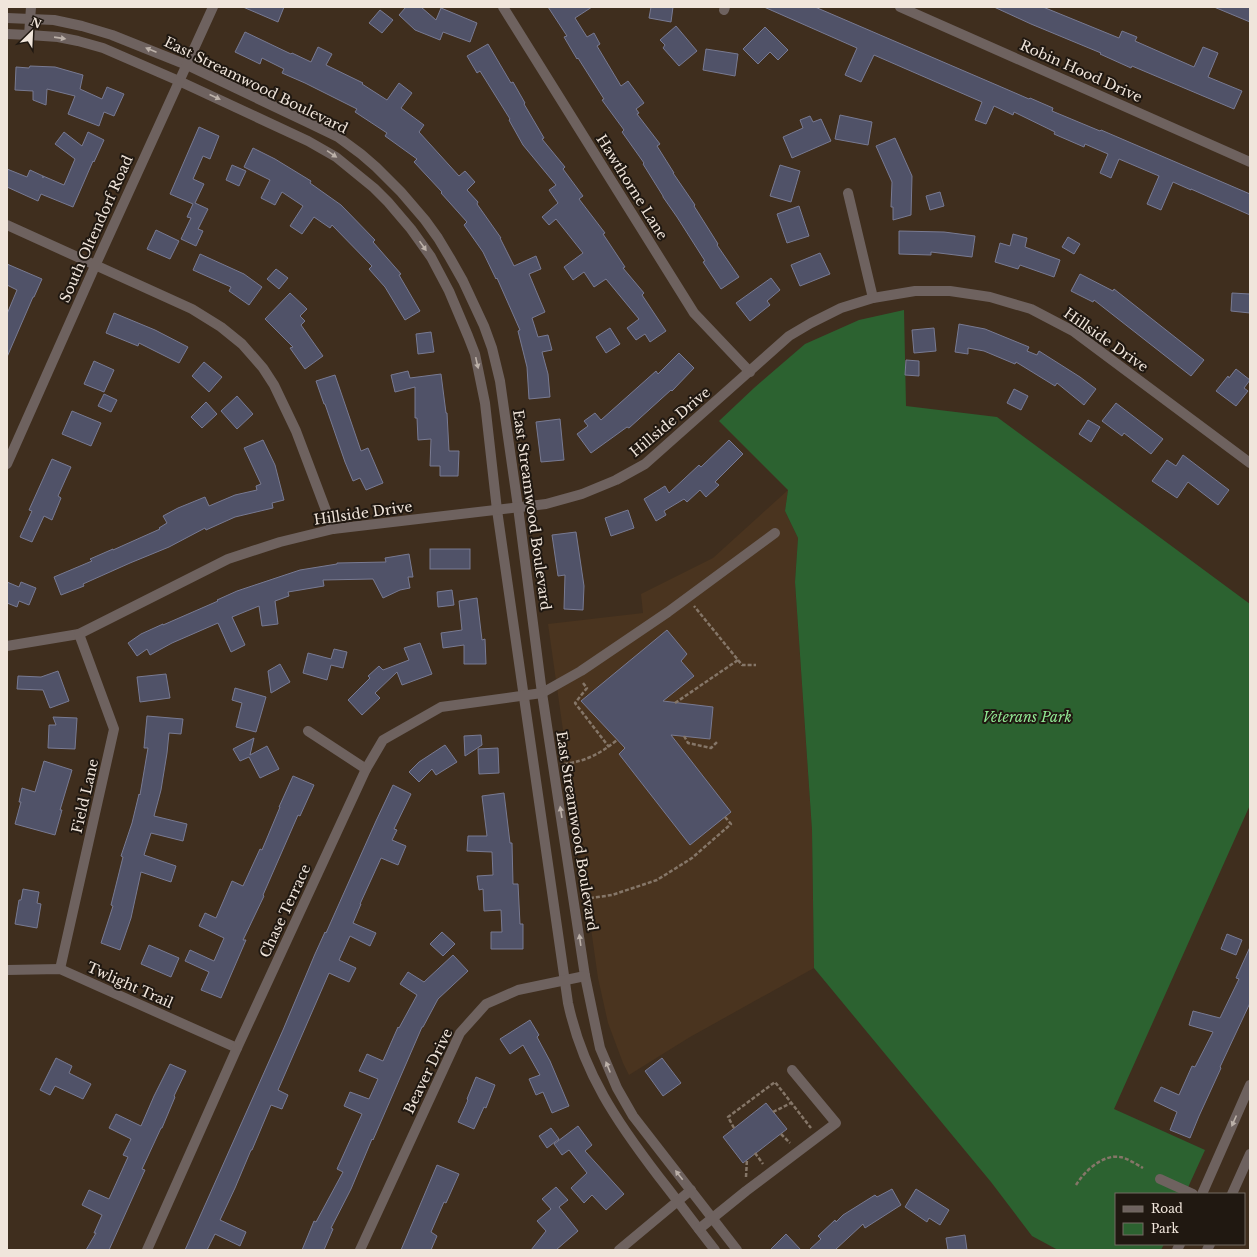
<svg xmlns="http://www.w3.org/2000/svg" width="1257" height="1257" viewBox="0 0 1257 1257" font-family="'Libre Baskerville',serif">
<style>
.built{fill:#4a341f}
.green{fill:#2c6230}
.building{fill:#505268;stroke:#787a92}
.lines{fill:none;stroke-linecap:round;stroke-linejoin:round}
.path{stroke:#857668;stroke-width:2.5;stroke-dasharray:4 2;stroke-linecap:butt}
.minor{stroke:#6e625f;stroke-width:10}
.oneway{fill:#bcb1a9}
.labels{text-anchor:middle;stroke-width:4;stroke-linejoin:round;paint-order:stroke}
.street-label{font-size:14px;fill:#f0e5db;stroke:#201811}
.park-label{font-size:14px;font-style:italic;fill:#91e994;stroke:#201811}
</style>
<rect width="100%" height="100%" fill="#3f2e1e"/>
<path class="built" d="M 788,490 L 785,511 L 798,538 L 795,582 L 812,830 L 814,968 L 690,1037 L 629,1075 L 623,1063 L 608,1023 L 598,978 L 548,624 L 643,613 L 641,594 L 713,558 Z"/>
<path class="green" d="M 904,310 L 906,406 L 997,417 L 1250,604 L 1250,805 L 1114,1109 L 1205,1150 L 1185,1194 L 1116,1194 L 1116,1244 L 1164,1244 L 1161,1250 L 1058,1250 L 1032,1236 L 991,1182 L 814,968 L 812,830 L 795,582 L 798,538 L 785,511 L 788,490 L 719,421 L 754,388 L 805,344 L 859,320 Z"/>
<g class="building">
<path d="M 243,7 L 284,7 L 278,22 Z"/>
<path d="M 406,7 L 421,7 L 436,20 L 441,8 L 477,23 L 470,42 L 443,32 L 440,40 L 415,30 L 399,15 Z"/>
<path d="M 548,7 L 592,7 L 575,18 L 587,37 L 594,33 L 600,44 L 597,46 L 621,86 L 628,81 L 644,103 L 636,109 L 639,113 L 637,114 L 660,144 L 657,146 L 674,173 L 673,173 L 695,205 L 694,206 L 718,244 L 717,245 L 739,277 L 721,289 L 703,262 L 705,261 L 677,217 L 663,197 L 663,196 L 643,164 L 644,163 L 622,132 L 624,130 L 602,100 L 604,99 L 578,58 L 577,59 L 564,37 L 567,36 Z"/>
<path d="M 651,7 L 673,7 L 671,22 L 649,18 Z"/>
<path d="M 764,7 L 815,7 L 999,86 L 1029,99 L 1030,98 L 1053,108 L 1052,111 L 1100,131 L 1101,130 L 1250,194 L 1250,215 L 1191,189 L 1191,190 L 1173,182 L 1161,210 L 1147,204 L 1159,176 L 1119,159 L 1111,178 L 1100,173 L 1108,154 L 1085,144 L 1084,147 L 1054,134 L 1055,132 L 1014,112 L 1013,115 L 994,106 L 986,124 L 975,120 L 982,102 L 874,55 L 861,82 L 845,75 L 857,48 Z"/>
<path d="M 994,7 L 1043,7 L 1119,38 L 1122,31 L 1137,37 L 1135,41 L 1194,67 L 1203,47 L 1218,53 L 1208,77 L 1242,91 L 1234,109 L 1132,66 L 1131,68 L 1100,54 L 1101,53 L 1031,24 Z"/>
<path d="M 1214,7 L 1250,7 L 1250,22 Z"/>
<path d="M 380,10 L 393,20 L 382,33 L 369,23 Z"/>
<path d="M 676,26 L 697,51 L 679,66 L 663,48 L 665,45 L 660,40 Z"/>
<path d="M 765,27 L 788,50 L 778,60 L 770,52 L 758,64 L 743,49 Z"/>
<path d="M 245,32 L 291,54 L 292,53 L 311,62 L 318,47 L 332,54 L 326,65 L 363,83 L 362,84 L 387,100 L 399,83 L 412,93 L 401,108 L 424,125 L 419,132 L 459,176 L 465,171 L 475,182 L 467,190 L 478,202 L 477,204 L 501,238 L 500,238 L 514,266 L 536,256 L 541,269 L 529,274 L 545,312 L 532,318 L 538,337 L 548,335 L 552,350 L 542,352 L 548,374 L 550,397 L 529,399 L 527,367 L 518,331 L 520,330 L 497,278 L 496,279 L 483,252 L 464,225 L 467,222 L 441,193 L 442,192 L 414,162 L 417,159 L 385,136 L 387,133 L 355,112 L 357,109 L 305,83 L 282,73 L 284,69 L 262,58 L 260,64 L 235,52 Z"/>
<path d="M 488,44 L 511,83 L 513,82 L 525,103 L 524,104 L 544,138 L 542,139 L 565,167 L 563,169 L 583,196 L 579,199 L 605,233 L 603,234 L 625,267 L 623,268 L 644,293 L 642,295 L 666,331 L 650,342 L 645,334 L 636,340 L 627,328 L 639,319 L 606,279 L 594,287 L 584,272 L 573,280 L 564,267 L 583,253 L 556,219 L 549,225 L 542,217 L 558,203 L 549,190 L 556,185 L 523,145 L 509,120 L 510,119 L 480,71 L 477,73 L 467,56 Z"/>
<path d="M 706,49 L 738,54 L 735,76 L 703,70 Z"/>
<path d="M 30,66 L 55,67 L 83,75 L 80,89 L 102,99 L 107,87 L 124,94 L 114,116 L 104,112 L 99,126 L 68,114 L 75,96 L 47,89 L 46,105 L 33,100 L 33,91 L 15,90 L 16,67 L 29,68 Z"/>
<path d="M 840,115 L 872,122 L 868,145 L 835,139 Z"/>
<path d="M 810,116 L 813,122 L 821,119 L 831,141 L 792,158 L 783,137 L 803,128 L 800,120 Z"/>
<path d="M 199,127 L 219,136 L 210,159 L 203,156 L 193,179 L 204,184 L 195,203 L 208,209 L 198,229 L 203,231 L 196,246 L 181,239 L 191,218 L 187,217 L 193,204 L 170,194 Z"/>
<path d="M 64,132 L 82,146 L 88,132 L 104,140 L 94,162 L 93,161 L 73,207 L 41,194 L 38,201 L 7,187 L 7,169 L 27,177 L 30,170 L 43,176 L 43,178 L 43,176 L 64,185 L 75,159 L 55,144 Z"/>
<path d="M 895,138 L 912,176 L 911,215 L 893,220 L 893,207 L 891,207 L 892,182 L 876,146 Z"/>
<path d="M 253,148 L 275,159 L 311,181 L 310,183 L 341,205 L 375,240 L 373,242 L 401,274 L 399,275 L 420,311 L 405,320 L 385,287 L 369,269 L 372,266 L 332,225 L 330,228 L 314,217 L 302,234 L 290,226 L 303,206 L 282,192 L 275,205 L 261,198 L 270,180 L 244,167 Z"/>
<path d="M 232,165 L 246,171 L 239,186 L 226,180 Z"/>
<path d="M 780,165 L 800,171 L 791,202 L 770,196 Z"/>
<path d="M 940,192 L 944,206 L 930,210 L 926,196 Z"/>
<path d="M 799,206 L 809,236 L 787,243 L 777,214 Z"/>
<path d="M 156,230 L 179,241 L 170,259 L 147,249 Z"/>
<path d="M 899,231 L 944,232 L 975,236 L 972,257 L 931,252 L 931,255 L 899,254 Z"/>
<path d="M 1013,234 L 1027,238 L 1025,247 L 1060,260 L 1054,277 L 1020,265 L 1018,269 L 995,262 L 1000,243 L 1010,246 Z"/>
<path d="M 1068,237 L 1080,244 L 1074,254 L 1062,247 Z"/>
<path d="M 820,253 L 830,274 L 800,286 L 791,265 Z"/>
<path d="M 200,254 L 244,274 L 262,287 L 249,305 L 229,291 L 231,287 L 193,270 Z"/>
<path d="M 7,264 L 42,279 L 34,297 L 33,297 L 7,357 L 7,314 L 17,290 L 7,285 Z"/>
<path d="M 276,269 L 288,278 L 279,289 L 267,279 Z"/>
<path d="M 1080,274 L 1113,291 L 1114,289 L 1204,360 L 1191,376 L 1094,300 L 1093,302 L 1071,291 Z"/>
<path d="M 771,278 L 780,290 L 767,301 L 770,305 L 750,321 L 736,303 Z"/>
<path d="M 290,293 L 307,309 L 300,316 L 305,321 L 301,325 L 323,356 L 305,369 L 290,348 L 293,347 L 265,319 Z"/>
<path d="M 1232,293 L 1250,294 L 1250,313 L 1231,311 Z"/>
<path d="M 114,313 L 155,330 L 188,347 L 179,363 L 139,343 L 138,346 L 106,333 Z"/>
<path d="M 959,324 L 985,329 L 1029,347 L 1027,351 L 1037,355 L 1039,351 L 1080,377 L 1096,389 L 1084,405 L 1057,383 L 1055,386 L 1016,362 L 1015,364 L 984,351 L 968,348 L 968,354 L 955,352 Z"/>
<path d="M 610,328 L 620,344 L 606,353 L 596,337 Z"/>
<path d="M 934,328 L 936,351 L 914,353 L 912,330 Z"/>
<path d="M 431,332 L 434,352 L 418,354 L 416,334 Z"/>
<path d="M 679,353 L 694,368 L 672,391 L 671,390 L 629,428 L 627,427 L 591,453 L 577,434 L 588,426 L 584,421 L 595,413 L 601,420 L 656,371 L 658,374 Z"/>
<path d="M 906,360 L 919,361 L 919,376 L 905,375 Z"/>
<path d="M 94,361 L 114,370 L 104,392 L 84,384 Z"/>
<path d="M 204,362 L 222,377 L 209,392 L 192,376 Z"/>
<path d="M 1236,369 L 1250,380 L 1244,388 L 1248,391 L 1236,406 L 1216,391 L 1228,376 L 1229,378 Z"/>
<path d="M 408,371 L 410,378 L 441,374 L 446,413 L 447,413 L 449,451 L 459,451 L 458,476 L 440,476 L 440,466 L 430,466 L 431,439 L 418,440 L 417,418 L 415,418 L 415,387 L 395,392 L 391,375 Z"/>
<path d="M 335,375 L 361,451 L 368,448 L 383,483 L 366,490 L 360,478 L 353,481 L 345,462 L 325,404 L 324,404 L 316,381 Z"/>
<path d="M 1014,389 L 1028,396 L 1021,410 L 1007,403 Z"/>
<path d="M 104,394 L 117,400 L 111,412 L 98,406 Z"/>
<path d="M 237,396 L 253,414 L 237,429 L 221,411 Z"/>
<path d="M 206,402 L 217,414 L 202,428 L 191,417 Z"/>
<path d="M 1116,403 L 1163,439 L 1151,454 L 1124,433 L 1122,436 L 1102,421 Z"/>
<path d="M 72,411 L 101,423 L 91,446 L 62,434 Z"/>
<path d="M 560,419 L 564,460 L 541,462 L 536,422 Z"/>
<path d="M 1088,420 L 1100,427 L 1091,442 L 1079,434 Z"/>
<path d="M 263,440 L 275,465 L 284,500 L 272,503 L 273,508 L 235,517 L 206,530 L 205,528 L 169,547 L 130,563 L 83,584 L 84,586 L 61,595 L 54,577 L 92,561 L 90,559 L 113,549 L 113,550 L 160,529 L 159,528 L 167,523 L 163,516 L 178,508 L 205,497 L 209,506 L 235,495 L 257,490 L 256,486 L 261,484 L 244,448 Z"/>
<path d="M 729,440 L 743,454 L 715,482 L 719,485 L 706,497 L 700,490 L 687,502 L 684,499 L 664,511 L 666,515 L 656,521 L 644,499 L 665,486 L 669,493 L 699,465 L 701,467 Z"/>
<path d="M 1183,455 L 1229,490 L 1218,505 L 1188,482 L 1177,498 L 1152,481 L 1167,460 L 1176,466 Z"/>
<path d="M 52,459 L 71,467 L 58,496 L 61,498 L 52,520 L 44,516 L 32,542 L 20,537 L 32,511 L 29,510 Z"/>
<path d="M 628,510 L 634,528 L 611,536 L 605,518 Z"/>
<path d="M 576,532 L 584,586 L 583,610 L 564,609 L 565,575 L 558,576 L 552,535 Z"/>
<rect x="430" y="549" width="40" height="20"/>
<path d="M 409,554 L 413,577 L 408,577 L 410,588 L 400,590 L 383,598 L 373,579 L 323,580 L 324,586 L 288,592 L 289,596 L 275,601 L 278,624 L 262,626 L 259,606 L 232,617 L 245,645 L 231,652 L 218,623 L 172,643 L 150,655 L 147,649 L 137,656 L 128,643 L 141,634 L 163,624 L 163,625 L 218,601 L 217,600 L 237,591 L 300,570 L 337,564 L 337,563 L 386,562 L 385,558 Z"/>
<path d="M 7,582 L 19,587 L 21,582 L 36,588 L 29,605 L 19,601 L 17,607 L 7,603 Z"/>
<path d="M 452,590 L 454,605 L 438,607 L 437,592 Z"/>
<path d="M 477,598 L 482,640 L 485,639 L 486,664 L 464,664 L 464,645 L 443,648 L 441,633 L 462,630 L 459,601 Z"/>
<path d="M 667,630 L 687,654 L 681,661 L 694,676 L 663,701 L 713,707 L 710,739 L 671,735 L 731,812 L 690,845 L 619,754 L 625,748 L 581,701 Z"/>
<path d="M 420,643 L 432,674 L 402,685 L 397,672 L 375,693 L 380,698 L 362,715 L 348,700 L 370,678 L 368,676 L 379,666 L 383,670 L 409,660 L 404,648 Z"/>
<path d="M 334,649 L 347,652 L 343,668 L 331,665 L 327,680 L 303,673 L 308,653 L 331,659 Z"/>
<path d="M 280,664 L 290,682 L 271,693 L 268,671 Z"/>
<path d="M 58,671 L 69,701 L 50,708 L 43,690 L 17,689 L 18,676 L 41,677 Z"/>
<path d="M 166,674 L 170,698 L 140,702 L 137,677 Z"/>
<path d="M 235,688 L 266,697 L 256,732 L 236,727 L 242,703 L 232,700 Z"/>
<path d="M 147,716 L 183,719 L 181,734 L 169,733 L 167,753 L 161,790 L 154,816 L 187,824 L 183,841 L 151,833 L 144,855 L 176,866 L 171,882 L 141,872 L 131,918 L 120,950 L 101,943 L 113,906 L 111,905 L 123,857 L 121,856 L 132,823 L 139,794 L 140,795 L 148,748 L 144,748 Z"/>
<path d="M 53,717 L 77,718 L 75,749 L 48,748 L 49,725 L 56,725 Z"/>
<path d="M 481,735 L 482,745 L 465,756 L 464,736 Z"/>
<path d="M 254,738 L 250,755 L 267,746 L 279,769 L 260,778 L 249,757 L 240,761 L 233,749 Z"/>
<path d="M 445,745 L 457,762 L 436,775 L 432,769 L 419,782 L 409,772 L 419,762 Z"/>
<path d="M 498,748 L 499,773 L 479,774 L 478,749 Z"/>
<path d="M 44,761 L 72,770 L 60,810 L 62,810 L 55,835 L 15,824 L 21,802 L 19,802 L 22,788 L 35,792 Z"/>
<path d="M 293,776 L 314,785 L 300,816 L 298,815 L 263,895 L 264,896 L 243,940 L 246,940 L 221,998 L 201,990 L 209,972 L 185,961 L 190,950 L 214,961 L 224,938 L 199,926 L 205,913 L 216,918 L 232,881 L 243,886 L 260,849 L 262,850 L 280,807 L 279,807 Z"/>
<path d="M 393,785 L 411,794 L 394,829 L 397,830 L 392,840 L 406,846 L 398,865 L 381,858 L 360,904 L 361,904 L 353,923 L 376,933 L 370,946 L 350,936 L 339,960 L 356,968 L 349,982 L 329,973 L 278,1090 L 288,1095 L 282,1109 L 271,1105 L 252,1150 L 251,1150 L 235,1188 L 220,1220 L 246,1232 L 240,1246 L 215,1234 L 207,1250 L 185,1250 L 283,1030 L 315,954 L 325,932 L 326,933 L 376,821 Z"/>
<path d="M 504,793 L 510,843 L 512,843 L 513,884 L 518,884 L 520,924 L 523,924 L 523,949 L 491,949 L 491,932 L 502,932 L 501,910 L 484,911 L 483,889 L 479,890 L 477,876 L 493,875 L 492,852 L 467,851 L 468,836 L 487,836 L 482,796 Z"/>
<path d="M 23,889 L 39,892 L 37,903 L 41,904 L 37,928 L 15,924 L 19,900 L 21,900 Z"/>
<path d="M 442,932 L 455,944 L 443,956 L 430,944 Z"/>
<path d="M 1227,934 L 1242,940 L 1236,955 L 1221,949 Z"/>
<path d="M 149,945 L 179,958 L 171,977 L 141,964 Z"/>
<path d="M 1250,947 L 1250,1003 L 1220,1067 L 1221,1068 L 1199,1116 L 1190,1138 L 1170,1130 L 1177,1112 L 1154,1101 L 1161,1087 L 1179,1095 L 1192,1066 L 1195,1067 L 1213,1032 L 1189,1025 L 1193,1011 L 1220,1018 L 1239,979 L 1236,978 Z"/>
<path d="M 453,955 L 468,971 L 438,999 L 423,1027 L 422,1027 L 373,1140 L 372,1139 L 351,1189 L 331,1228 L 333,1229 L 324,1250 L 302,1250 L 314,1221 L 316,1222 L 343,1172 L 337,1169 L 362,1114 L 344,1106 L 350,1092 L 369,1099 L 378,1079 L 359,1071 L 367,1054 L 383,1061 L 398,1027 L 399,1028 L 417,995 L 400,984 L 408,972 L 424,982 Z"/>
<path d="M 530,1020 L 539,1035 L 537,1037 L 550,1061 L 569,1106 L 552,1113 L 543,1092 L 536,1095 L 529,1079 L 540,1075 L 523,1045 L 510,1054 L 500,1039 Z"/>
<path d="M 56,1058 L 72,1066 L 69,1073 L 91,1084 L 83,1099 L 55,1086 L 50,1095 L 40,1090 Z"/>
<path d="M 662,1058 L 681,1083 L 663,1096 L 645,1071 Z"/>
<path d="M 170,1064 L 186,1071 L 174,1096 L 175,1097 L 162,1128 L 161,1128 L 142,1169 L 145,1170 L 123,1219 L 109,1250 L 86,1250 L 96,1233 L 94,1233 L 102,1215 L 82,1205 L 89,1190 L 109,1199 L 128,1157 L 123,1155 L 131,1139 L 109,1128 L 116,1114 L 141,1126 L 154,1096 Z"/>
<path d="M 476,1077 L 495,1085 L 486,1108 L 484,1107 L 474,1129 L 458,1122 L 468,1100 L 467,1099 Z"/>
<path d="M 766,1103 L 787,1129 L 743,1163 L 723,1137 Z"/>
<path d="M 578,1126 L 592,1145 L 585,1151 L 624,1194 L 606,1210 L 592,1195 L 584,1203 L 571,1188 L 587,1173 L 569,1150 L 562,1155 L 554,1144 Z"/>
<path d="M 551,1128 L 559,1139 L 547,1148 L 539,1136 Z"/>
<path d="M 437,1165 L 459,1174 L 446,1203 L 444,1202 L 431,1232 L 437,1236 L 431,1250 L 401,1250 Z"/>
<path d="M 556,1187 L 568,1200 L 559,1207 L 578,1231 L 556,1250 L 531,1250 L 546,1231 L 537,1221 L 551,1209 L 542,1199 Z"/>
<path d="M 892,1189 L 901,1205 L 865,1228 L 863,1224 L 835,1250 L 809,1250 L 821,1239 L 818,1236 L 835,1220 L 836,1222 L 843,1215 L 875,1195 L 877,1197 Z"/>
<path d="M 916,1189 L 949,1210 L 940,1225 L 929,1218 L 927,1222 L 905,1207 Z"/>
<path d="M 786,1234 L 801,1250 L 770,1250 Z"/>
<path d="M 965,1235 L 967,1250 L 948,1250 L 946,1238 Z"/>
</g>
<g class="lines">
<g class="path">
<path d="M 738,660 L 742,665 L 756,665"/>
<path d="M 583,683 L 587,688 L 575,703 L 609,747"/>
<path d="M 675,703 L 738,660 L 694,606"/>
<path d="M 684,736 L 688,743 L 711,748 L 718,741"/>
<path d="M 564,764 C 586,761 600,754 617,740"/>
<path d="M 584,899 L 612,895 L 657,880 L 692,858 L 731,824 L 725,817"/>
<path d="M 773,1112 L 791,1103"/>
<path d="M 734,1128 L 728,1117 L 775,1082 L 811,1128"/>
<path d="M 781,1134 L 790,1143"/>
<path d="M 755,1153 L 763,1164"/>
<path d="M 746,1177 L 747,1159"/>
<path d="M 1076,1185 C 1084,1172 1102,1154 1120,1157 C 1127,1158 1136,1164 1143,1168"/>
</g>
<g class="minor">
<path d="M 503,7 L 694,313 L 750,372"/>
<path d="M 900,7 L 1250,162"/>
<path d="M 724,10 L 725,7"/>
<path d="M 7,18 L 54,20 L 82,26 L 112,35 L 187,65 L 309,123 L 338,137 L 361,154 L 376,167 L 401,192 L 425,220 L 438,238 L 450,258 L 463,281 L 484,326 L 492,348 L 500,381 L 518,507 L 542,693 L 585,976 L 600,1048 L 617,1088 L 633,1116 L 737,1250"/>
<path d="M 7,34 L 29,35 L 58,37 L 78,41 L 103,48 L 179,81 L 308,141 L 336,157 L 374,188 L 388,202 L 411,229 L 431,257 L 449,291 L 468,336 L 475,354 L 485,403 L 497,510 L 568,1003 C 583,1073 617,1122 659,1177 C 678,1201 696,1226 715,1250"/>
<path d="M 29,35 L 31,7"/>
<path d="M 848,193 L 873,298"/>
<path d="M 7,225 L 192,309 L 221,327 L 242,344 L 263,368 L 274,385 L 296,431 L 333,529"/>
<path d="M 7,464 L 95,266 L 213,7"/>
<path d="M 7,646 L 79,634 L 228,559 L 280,542 L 333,529 L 546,504 L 582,494 L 616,480 L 645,464 L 789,336 L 811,323 L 841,308 L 873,298 L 915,291 L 950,291 L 990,297 L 1031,309 L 1073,331 L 1250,463"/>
<path d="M 308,731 L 366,769"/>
<path d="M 60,969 L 114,729 L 79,634"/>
<path d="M 7,970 L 60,969 L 237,1048"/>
<path d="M 1160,1179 L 1193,1194"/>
<path d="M 1202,1194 L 1250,1085"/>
<path d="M 1232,1194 L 1250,1154"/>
<path d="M 699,1229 L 746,1191 L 836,1123 L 792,1070"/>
<path d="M 147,1250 L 237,1048 L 366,769 L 383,740 L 441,707 L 542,693 L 581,671 L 668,612 L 775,533"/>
<path d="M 360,1250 L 460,1033 L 486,1004 L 518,990 L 585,976"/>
<path d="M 619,1250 L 691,1190"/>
<path d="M 1177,1250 L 1180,1244"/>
<path d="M 1207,1250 L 1210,1244"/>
</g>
</g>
<defs><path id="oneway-solid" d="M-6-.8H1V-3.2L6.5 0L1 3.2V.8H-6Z"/></defs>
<g class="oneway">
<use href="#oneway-solid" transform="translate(60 38) rotate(8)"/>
<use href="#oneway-solid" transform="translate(151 50) rotate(-157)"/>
<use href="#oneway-solid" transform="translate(215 97) rotate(25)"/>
<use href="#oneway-solid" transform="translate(332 154) rotate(34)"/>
<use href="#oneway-solid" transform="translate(423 246) rotate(55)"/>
<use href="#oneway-solid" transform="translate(477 363) rotate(77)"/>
<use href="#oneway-solid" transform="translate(561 812) rotate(-99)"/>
<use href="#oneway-solid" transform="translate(580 940) rotate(-98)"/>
<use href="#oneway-solid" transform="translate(608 1067) rotate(-112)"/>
<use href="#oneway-solid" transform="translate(1234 1121) rotate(114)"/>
<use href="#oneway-solid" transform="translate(679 1175) rotate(-128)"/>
</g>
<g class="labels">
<g class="street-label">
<text transform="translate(1081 71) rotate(24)" y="5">Robin Hood Drive</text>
<text transform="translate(256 85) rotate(26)" y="5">East Streamwood Boulevard</text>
<text transform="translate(632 187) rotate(58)" y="5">Hawthorne Lane</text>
<text transform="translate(96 229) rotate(-66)" y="5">South Oltendorf Road</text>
<text transform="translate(1106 340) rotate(35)" y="5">Hillside Drive</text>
<text transform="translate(670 422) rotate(-40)" y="5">Hillside Drive</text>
<text transform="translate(532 510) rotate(82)" y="5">East Streamwood Boulevard</text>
<text transform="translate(363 513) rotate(-8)" y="5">Hillside Drive</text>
<text transform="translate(85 796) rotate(-77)" y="5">Field Lane</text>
<text transform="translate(577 831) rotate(81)" y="5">East Streamwood Boulevard</text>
<text transform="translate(285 911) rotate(-65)" y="5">Chase Terrace</text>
<text transform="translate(130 985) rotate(24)" y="5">Twlight Trail</text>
<text transform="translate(428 1071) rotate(-64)" y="5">Beaver Drive</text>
</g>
<g class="park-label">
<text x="1027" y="722">Veterans Park</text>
</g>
</g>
<rect width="1257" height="1257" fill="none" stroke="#f0e5db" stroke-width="16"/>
<rect x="1115" y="1193" width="130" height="52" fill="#201811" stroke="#736a62"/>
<rect x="1123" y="1206" width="20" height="6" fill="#6e625f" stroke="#736a62"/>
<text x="1151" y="1213" font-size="12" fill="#f0e5db">Road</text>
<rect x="1123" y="1223" width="20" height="12" fill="#2c6230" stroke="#736a62"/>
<text x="1151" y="1233" font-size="12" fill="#f0e5db">Park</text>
<g transform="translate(32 32) rotate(24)" stroke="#201811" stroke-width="3" paint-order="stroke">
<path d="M0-3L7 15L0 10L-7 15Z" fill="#f0e5db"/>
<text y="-6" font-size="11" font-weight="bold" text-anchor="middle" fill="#f0e5db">N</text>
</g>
</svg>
